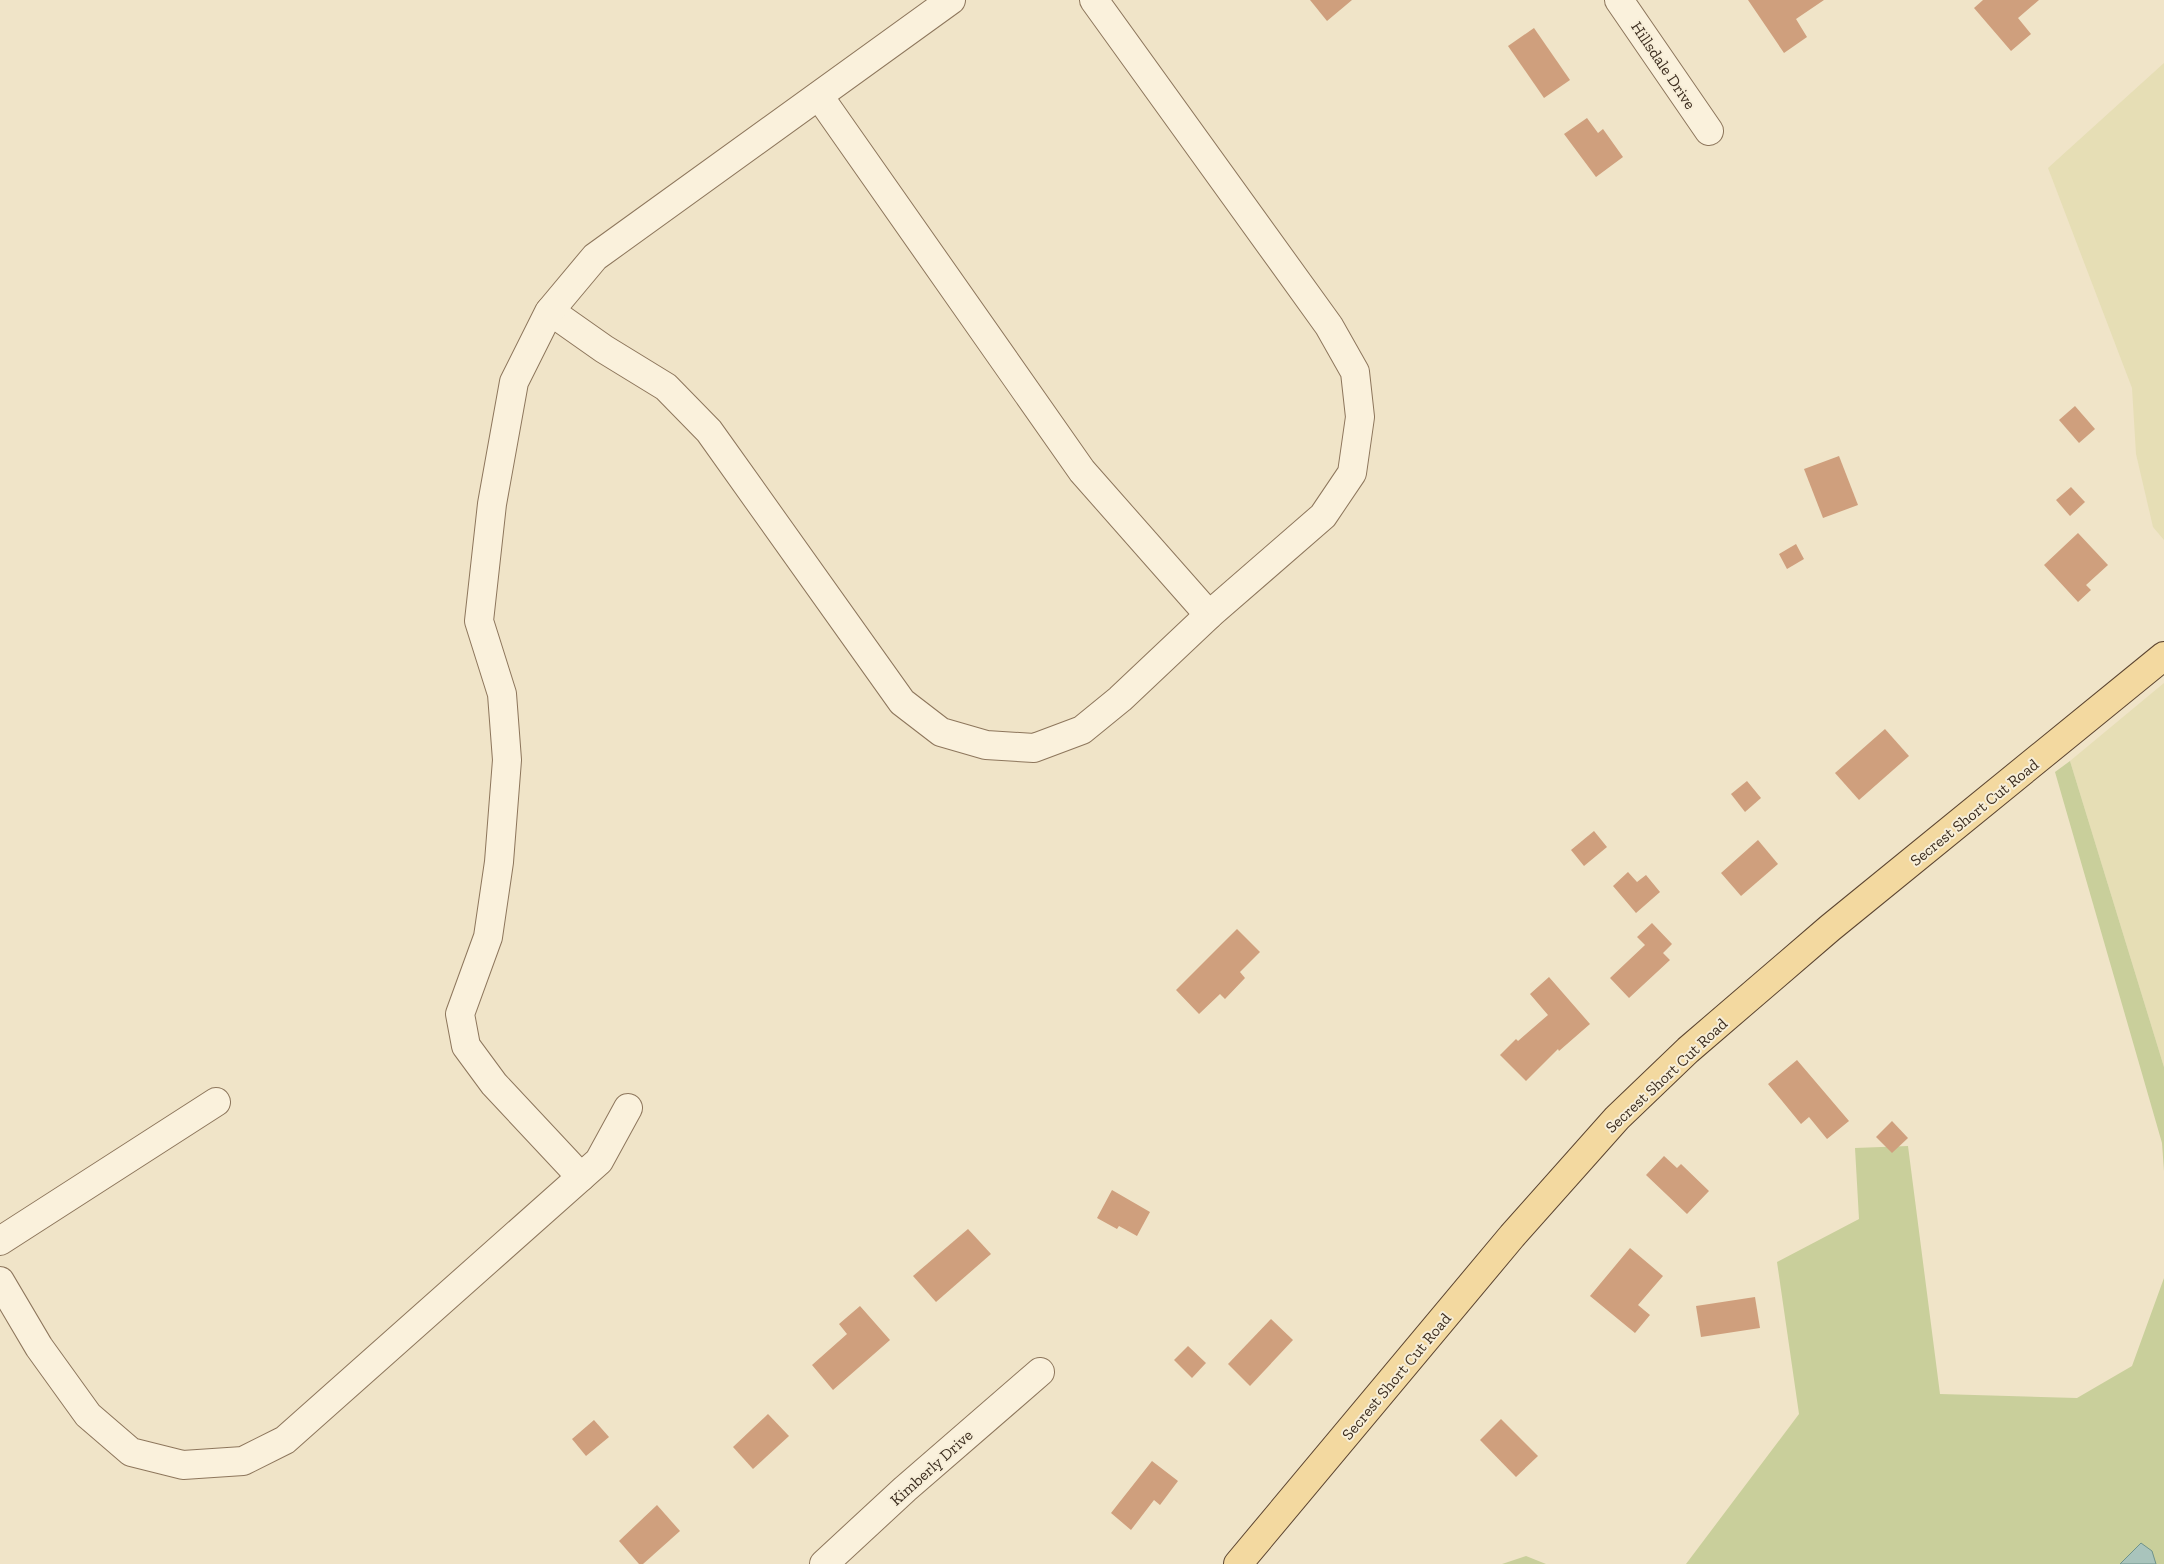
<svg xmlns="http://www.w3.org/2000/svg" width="2164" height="1564" viewBox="0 0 2164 1564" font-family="'Zilla Slab',serif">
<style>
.farmland{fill:#e6deb5}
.green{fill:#c9cf9b}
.water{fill:#a9c4bc;stroke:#6f938a}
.building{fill:#cf9f7d}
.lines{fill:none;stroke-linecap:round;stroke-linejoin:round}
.minor-casing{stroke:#8d765c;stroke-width:30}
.major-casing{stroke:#5b4430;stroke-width:30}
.minor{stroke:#faf1dc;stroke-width:28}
.major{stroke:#f3d9a0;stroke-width:28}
.labels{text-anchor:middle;stroke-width:4;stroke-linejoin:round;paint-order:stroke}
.street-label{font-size:16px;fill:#3d2e20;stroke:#f7eed8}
</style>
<rect width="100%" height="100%" fill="#f0e4c8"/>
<g class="farmland">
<path d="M 2164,63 L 2164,540 L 2153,527 L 2136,454 L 2132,388 L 2048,168 Z"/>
<path d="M 2164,683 L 2164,1067 L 2070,761 Z"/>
</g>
<g class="green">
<path d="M 2070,761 L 2164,1067 L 2164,1171 L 2162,1143 L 2055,772 Z"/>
<path d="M 1908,1146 L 1940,1394 L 2077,1398 L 2132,1366 L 2164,1278 L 2164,1564 L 1686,1564 L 1799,1414 L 1777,1262 L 1859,1219 L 1855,1148 Z"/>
<path d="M 1526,1556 L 1546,1564 L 1502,1564 Z"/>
</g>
<path class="water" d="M 2141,1543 L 2152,1551 L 2156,1564 L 2120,1564 Z"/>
<g class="building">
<path d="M 1310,0 L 1352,0 L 1327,21 Z"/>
<path d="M 1748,0 L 1824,0 L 1796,19 L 1807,37 L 1784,53 Z"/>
<path d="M 1983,0 L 2039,0 L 2018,18 L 2031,34 L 2011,51 L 1974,8 Z"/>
<path d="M 1534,28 L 1570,80 L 1544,98 L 1508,46 Z"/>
<path d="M 1587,118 L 1598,133 L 1603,129 L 1623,157 L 1596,177 L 1564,134 Z"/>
<path d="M 2075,406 L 2095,429 L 2079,443 L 2059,420 Z"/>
<path d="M 1839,456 L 1858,505 L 1823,518 L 1804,469 Z"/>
<path d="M 2071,487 L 2085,502 L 2070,516 L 2056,500 Z"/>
<path d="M 2078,533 L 2108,565 L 2086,585 L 2091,590 L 2078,602 L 2044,565 Z"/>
<path d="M 1796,544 L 1804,559 L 1787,569 L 1779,554 Z"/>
<path d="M 1885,729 L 1909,756 L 1859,800 L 1835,773 Z"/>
<path d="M 1747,781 L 1761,798 L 1745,812 L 1731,794 Z"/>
<path d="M 1594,831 L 1607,847 L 1584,866 L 1571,850 Z"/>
<path d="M 1758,840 L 1778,864 L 1741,896 L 1721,873 Z"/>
<path d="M 1628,872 L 1637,882 L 1646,875 L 1660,892 L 1636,913 L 1613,886 Z"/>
<path d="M 1652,923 L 1672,944 L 1663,953 L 1670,960 L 1629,998 L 1610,978 L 1645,945 L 1637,937 Z"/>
<path d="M 1237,929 L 1260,952 L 1240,972 L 1245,978 L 1225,999 L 1220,994 L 1199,1014 L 1176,990 Z"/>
<path d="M 1549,977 L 1590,1024 L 1559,1051 L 1558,1049 L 1526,1081 L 1500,1055 L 1516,1039 L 1518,1041 L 1548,1015 L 1530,994 Z"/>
<path d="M 1797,1060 L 1849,1121 L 1827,1139 L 1809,1117 L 1801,1124 L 1768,1084 Z"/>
<path d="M 1892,1121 L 1908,1138 L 1892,1153 L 1876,1137 Z"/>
<path d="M 1664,1156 L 1677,1168 L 1681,1164 L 1709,1191 L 1687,1214 L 1646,1175 Z"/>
<path d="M 1112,1190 L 1150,1212 L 1137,1236 L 1119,1226 L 1117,1229 L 1097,1218 Z"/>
<path d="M 968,1229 L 991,1254 L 936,1302 L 913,1276 Z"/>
<path d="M 1630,1248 L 1663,1276 L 1638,1305 L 1650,1315 L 1635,1333 L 1590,1296 Z"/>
<path d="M 1755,1297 L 1760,1328 L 1701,1337 L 1696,1306 Z"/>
<path d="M 860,1306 L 890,1340 L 833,1390 L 812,1365 L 847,1334 L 839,1324 Z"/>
<path d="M 1271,1319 L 1293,1340 L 1250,1386 L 1228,1364 Z"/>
<path d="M 1188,1346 L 1206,1363 L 1192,1378 L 1174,1360 Z"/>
<path d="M 768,1414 L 789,1436 L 753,1469 L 733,1447 Z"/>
<path d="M 1501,1419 L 1538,1456 L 1516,1477 L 1480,1440 Z"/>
<path d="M 594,1420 L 609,1437 L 586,1456 L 572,1439 Z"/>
<path d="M 1152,1461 L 1178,1481 L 1160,1505 L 1154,1500 L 1131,1530 L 1111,1513 Z"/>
<path d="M 657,1505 L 680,1531 L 643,1564 L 639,1564 L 619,1541 Z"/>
</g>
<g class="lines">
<defs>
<g id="minor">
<path d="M 1619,0 L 1709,131"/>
<path d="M 819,96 L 1082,471 L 1209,615"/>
<path d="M 550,311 L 604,349 L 666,387 L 709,431 L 902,702 L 941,732 L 986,745 L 1034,748 L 1082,730 L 1120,699 L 1209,615 L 1323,516 L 1352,473 L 1360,417 L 1355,372 L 1329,326 L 1094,0"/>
<path d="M 581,1177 L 494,1084 L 466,1046 L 460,1014 L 488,937 L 499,862 L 507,760 L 502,694 L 479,621 L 492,504 L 514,382 L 549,312 L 595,257 L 951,0"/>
<path d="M 0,1241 L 216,1102"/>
<path d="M 0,1281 L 39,1347 L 88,1415 L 131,1452 L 183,1465 L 243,1461 L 285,1440 L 599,1161 L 628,1108"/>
<path d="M 824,1564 L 905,1489 L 1040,1372"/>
</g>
<path id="major" d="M 1238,1564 L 1512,1236 L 1617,1118 L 1688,1050 L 1830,928 L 2164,656"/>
</defs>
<use href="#minor" class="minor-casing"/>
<use href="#major" class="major-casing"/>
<use href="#minor" class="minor"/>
<use href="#major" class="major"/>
</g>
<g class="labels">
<g class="street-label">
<text transform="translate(1664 65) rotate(56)" y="6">Hillsdale Drive</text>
<text transform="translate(1974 812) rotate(-39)" y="6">Secrest Short Cut Road</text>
<text transform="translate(1666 1075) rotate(-43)" y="6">Secrest Short Cut Road</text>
<text transform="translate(1396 1376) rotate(-50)" y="6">Secrest Short Cut Road</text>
<text transform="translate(931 1467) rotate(-42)" y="6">Kimberly Drive</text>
</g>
</g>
</svg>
